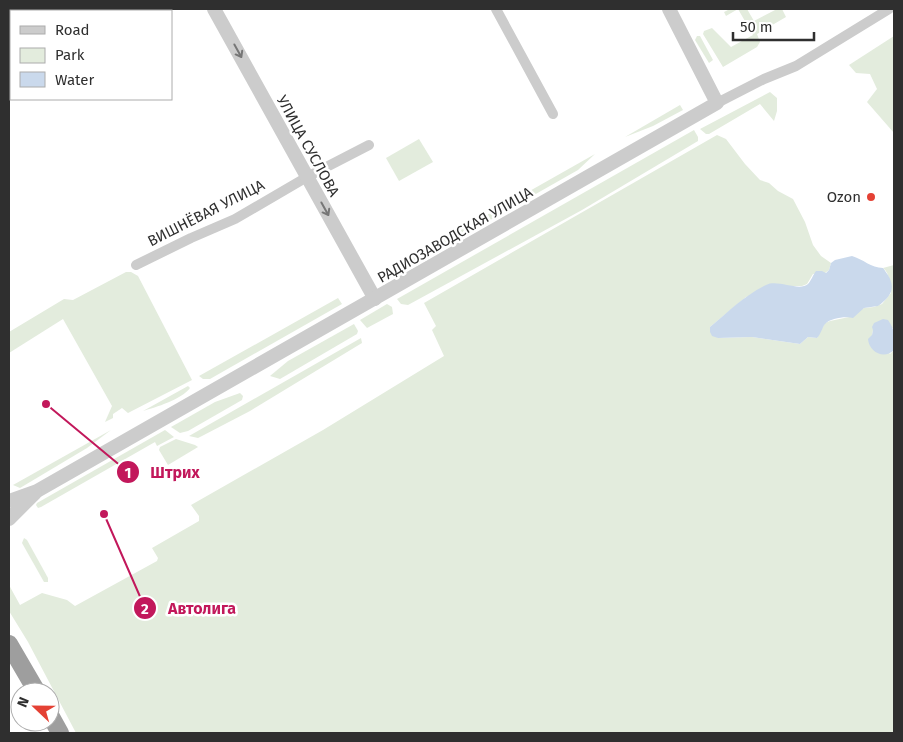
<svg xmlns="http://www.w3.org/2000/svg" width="903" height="742" viewBox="0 0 903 742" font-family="'Fira Sans',sans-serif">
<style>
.green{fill:#e3ecdd}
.water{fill:#cad9ec}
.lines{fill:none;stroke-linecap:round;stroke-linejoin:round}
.minor{stroke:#ccc;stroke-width:10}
.tertiary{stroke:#ccc;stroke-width:14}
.trunk{stroke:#9e9e9e;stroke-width:18}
.oneway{stroke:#767676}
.poi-dot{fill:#e44134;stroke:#fff;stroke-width:2}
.labels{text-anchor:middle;stroke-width:5;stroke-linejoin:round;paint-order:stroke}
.street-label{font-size:15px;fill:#2f2f2f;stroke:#fff}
.poi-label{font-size:15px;fill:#2f2f2f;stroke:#fff;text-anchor:end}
.leader{fill:none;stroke:#c2185b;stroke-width:2}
.callout-dot{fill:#c2185b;stroke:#fff;stroke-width:2}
.mark-label{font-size:15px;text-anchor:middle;font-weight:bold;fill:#fff}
.callout-label{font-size:16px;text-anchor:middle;font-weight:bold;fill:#c2185b;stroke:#fff;stroke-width:5;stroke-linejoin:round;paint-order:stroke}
</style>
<rect width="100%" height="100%" fill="#fff"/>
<g class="green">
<path d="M 730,9 L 747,9 L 754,21 L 777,9 L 782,9 L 786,17 L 757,34 L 760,42 L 757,47 L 723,67 L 703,34 L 704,31 L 712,28 L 731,47 L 753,35 L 738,9 L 726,16 L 724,12 Z"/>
<path d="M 697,36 L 700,36 L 713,60 L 709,63 L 695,40 Z"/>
<path d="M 894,36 L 894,133 L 867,102 L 877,89 L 870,74 L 856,73 L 849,65 Z"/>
<path d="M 770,92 L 777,98 L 777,111 L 774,121 L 760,104 L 709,134 L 706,134 L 700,129 Z"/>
<path d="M 680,105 L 683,110 L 653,126 L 625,137 Z"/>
<path d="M 694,130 L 698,137 L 698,141 L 582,210 L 408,305 L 401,304 L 397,299 Z"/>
<path d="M 717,135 L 726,139 L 745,164 L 760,180 L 769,183 L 778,191 L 793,199 L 805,222 L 813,245 L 821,256 L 831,263 L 829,270 L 825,273 L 813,274 L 807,284 L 802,286 L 792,286 L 746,297 L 710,327 L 718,338 L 752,337 L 800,344 L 808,337 L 817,338 L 825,323 L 830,321 L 849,317 L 864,308 L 874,307 L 882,304 L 891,293 C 890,285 890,273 883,268 L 894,265 L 894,332 L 894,328 L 873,330 L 872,335 L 890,354 L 894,350 L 894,733 L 76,733 L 28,642 L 9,611 L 9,585 L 20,605 L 42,593 L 67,600 L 75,606 L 157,561 L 158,558 L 152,548 L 199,521 L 199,516 L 191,505 L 323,430 L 444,356 L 432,330 L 436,326 L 424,303 Z"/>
<path d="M 419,139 L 433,162 L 399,181 L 386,158 Z"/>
<path d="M 595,154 L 578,170 L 383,281 L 380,279 L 379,276 Z"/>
<path d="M 126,272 L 131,272 L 138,276 L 192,380 L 128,413 L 122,408 L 113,414 L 113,418 L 105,422 L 112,406 L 63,319 L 9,353 L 9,332 L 64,299 L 73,300 Z"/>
<path d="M 338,298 L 342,304 L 210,379 L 203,379 L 199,376 Z"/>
<path d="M 387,304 L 392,307 L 393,314 L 367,328 L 360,320 Z"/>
<path d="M 354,324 L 358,331 L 357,334 L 280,379 L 270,376 L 288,361 Z"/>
<path d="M 361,338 L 362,343 L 250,411 L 202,436 L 198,438 L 189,436 Z"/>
<path d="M 188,386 L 190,388 C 181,400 156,407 143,411 Z"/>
<path d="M 240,393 L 243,396 L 242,400 L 188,431 L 180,433 L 171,427 L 215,402 Z"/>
<path d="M 111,430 L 87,448 L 20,488 L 13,485 Z"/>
<path d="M 165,430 L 174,437 L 157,446 L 155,442 L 41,507 L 38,508 L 36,505 L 37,503 Z"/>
<path d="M 176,439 L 195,445 L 198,447 L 168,465 L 159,450 L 160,447 Z"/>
<path d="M 24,538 L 27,540 L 48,578 L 48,582 L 44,582 L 22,543 Z"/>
</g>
<g class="water">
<path d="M 852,256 C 863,259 871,268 883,268 C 885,270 886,273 888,275 C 896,289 891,296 878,306 L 864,308 L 853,318 C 846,316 830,318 825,324 C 822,328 821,334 817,338 L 808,337 L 800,344 L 752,337 L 718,338 L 712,336 L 710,332 L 710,327 C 728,312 745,295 766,285 C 778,279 799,292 808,284 C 811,281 813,275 816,271 L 822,271 L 826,273 L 829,270 L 831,263 L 835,260 Z"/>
<path d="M 883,319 L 888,320 C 896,331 894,337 894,350 C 884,360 869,352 868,339 L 872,335 L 873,330 L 872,327 L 874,323 Z"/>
</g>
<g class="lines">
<g class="minor">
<path d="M 496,9 L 553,114"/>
<path d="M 717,103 L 764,79 L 796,66 L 889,9"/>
<path d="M 136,265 L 191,238 L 235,219 L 307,177 L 369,145"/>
</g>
<g class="tertiary">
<path d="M 214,9 L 375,299"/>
<path d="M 9,501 L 37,491 L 717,103 L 669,9"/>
<path d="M 9,519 L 35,493"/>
</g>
<g class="trunk">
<path d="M 9,644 L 37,692"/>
<path d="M 50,715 L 60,733"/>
</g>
</g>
<defs><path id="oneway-shaft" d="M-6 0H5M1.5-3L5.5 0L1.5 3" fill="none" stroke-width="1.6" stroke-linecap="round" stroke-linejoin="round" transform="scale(1.25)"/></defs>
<g class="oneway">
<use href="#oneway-shaft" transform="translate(238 51) rotate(61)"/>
<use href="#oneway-shaft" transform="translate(325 209) rotate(61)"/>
</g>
<circle class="poi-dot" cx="871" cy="197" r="5"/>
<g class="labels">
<g class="street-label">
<text transform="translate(308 146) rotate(61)" y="5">УЛИЦА СУСЛОВА</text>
<text transform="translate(206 213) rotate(-27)" y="5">ВИШНЁВАЯ УЛИЦА</text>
<text transform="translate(455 235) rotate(-30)" y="5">РАДИОЗАВОДСКАЯ УЛИЦА</text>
</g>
<g class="poi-label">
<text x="861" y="202">Ozon</text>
</g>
</g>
<path class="leader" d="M46 404L128 472M104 514L145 608"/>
<g class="callout-dot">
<circle cx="46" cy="404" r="5"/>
<circle cx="104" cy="514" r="5"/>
<circle cx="128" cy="472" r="12"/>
<circle cx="145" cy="608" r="12"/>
</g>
<g class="mark-label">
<text x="128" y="478">1</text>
<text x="145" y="614">2</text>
</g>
<g class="callout-label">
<text x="175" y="478">Штрих</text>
<text x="202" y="614">Автолига</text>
</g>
<rect width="903" height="742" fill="none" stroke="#2f2f2f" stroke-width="20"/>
<rect x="10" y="10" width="162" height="90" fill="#ffffff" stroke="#acacac"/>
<rect x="20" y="26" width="25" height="8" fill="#cccccc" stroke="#acacac"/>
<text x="55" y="35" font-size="15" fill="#2f2f2f">Road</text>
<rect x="20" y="48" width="25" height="15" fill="#e3ecdd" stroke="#acacac"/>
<text x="55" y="60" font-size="15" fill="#2f2f2f">Park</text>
<rect x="20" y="72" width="25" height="15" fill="#cad9ec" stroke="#acacac"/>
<text x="55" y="85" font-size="15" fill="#2f2f2f">Water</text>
<g transform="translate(35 707) rotate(292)"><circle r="24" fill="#ffffff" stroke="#acacac"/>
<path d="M0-4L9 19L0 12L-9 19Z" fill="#e44134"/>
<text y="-8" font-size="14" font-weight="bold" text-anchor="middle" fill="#2f2f2f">N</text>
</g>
<path d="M733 32v8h81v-8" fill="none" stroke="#2f2f2f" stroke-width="2.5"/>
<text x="740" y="32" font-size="15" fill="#2f2f2f" stroke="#ffffff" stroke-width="4" paint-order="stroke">50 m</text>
</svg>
